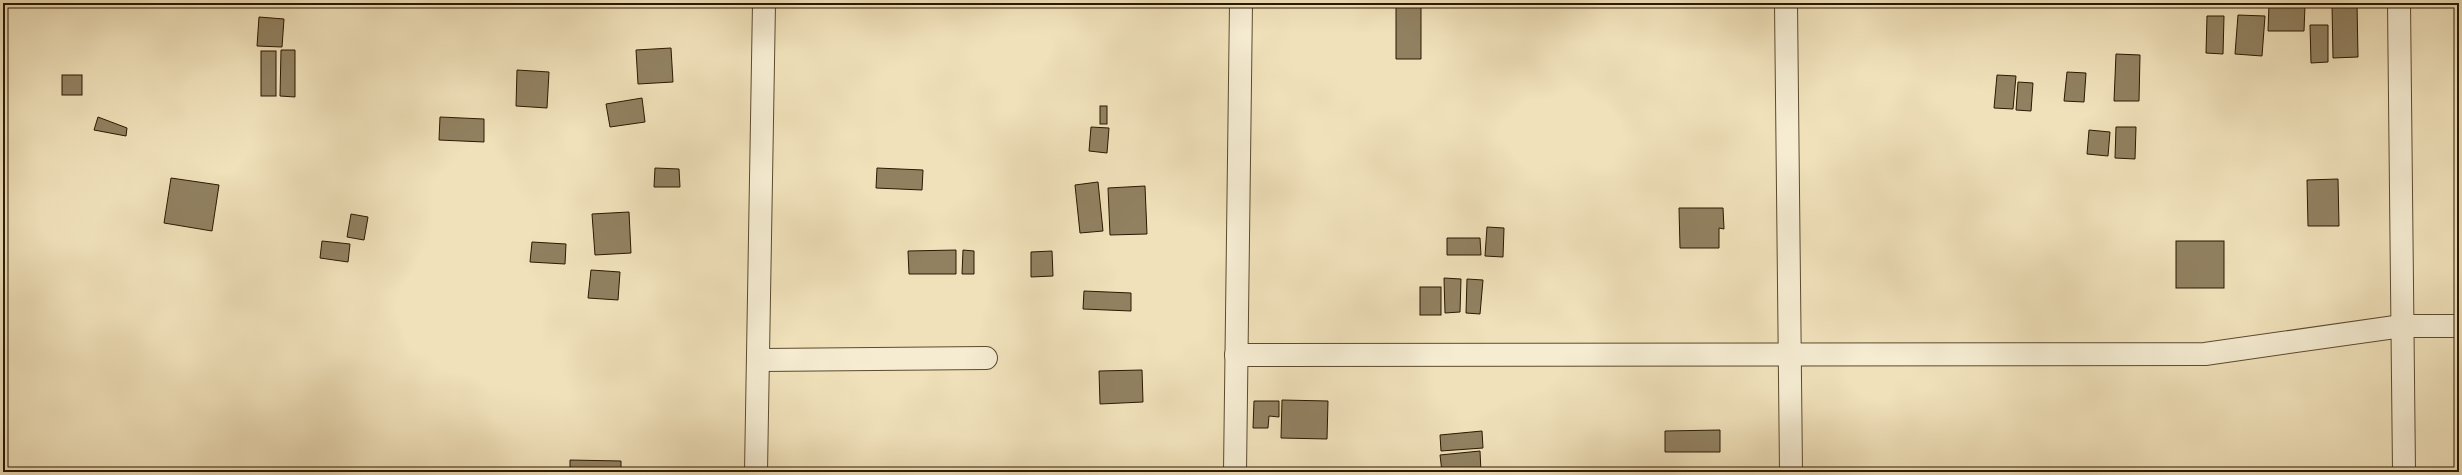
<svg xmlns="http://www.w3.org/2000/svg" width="2462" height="475" viewBox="0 0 2462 475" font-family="'IM FELL DW Pica',serif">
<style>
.building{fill:#918161;stroke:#2b1800}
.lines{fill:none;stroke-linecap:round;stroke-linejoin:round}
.minor-casing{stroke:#5c4a2e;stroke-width:24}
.minor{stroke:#f5ecd2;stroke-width:22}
</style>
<rect width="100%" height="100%" fill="#f0e1ba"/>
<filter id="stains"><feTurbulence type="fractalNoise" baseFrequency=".005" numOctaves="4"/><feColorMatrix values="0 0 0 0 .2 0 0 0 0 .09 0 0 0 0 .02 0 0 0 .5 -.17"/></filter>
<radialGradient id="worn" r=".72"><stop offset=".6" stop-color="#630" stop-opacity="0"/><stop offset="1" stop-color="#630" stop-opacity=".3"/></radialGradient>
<g class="building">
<path d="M 2357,3 L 2358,57 L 2333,58 L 2332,4 Z"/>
<path d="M 1396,4 L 1421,5 L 1421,59 L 1396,59 Z"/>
<path d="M 2269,4 L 2305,5 L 2304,31 L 2268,31 Z"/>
<path d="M 2238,15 L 2265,16 L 2262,56 L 2235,54 Z"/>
<path d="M 2207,16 L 2224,16 L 2223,54 L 2206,53 Z"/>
<path d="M 259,17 L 284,19 L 282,47 L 257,46 Z"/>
<path d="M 2310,25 L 2328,25 L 2328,62 L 2311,63 Z"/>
<path d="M 671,48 L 673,82 L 638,84 L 636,50 Z"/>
<path d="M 281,50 L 295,50 L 295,97 L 280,96 Z"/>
<rect x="261" y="51" width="15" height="45"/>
<path d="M 2116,54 L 2140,55 L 2139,101 L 2114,101 Z"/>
<path d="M 517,70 L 549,72 L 547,108 L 516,106 Z"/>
<path d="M 2067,72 L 2086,73 L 2084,102 L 2064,101 Z"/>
<rect x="62" y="75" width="20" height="20"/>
<path d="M 1997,75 L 2016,76 L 2013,109 L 1994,108 Z"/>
<path d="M 2018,82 L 2033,83 L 2031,111 L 2016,110 Z"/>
<path d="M 642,98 L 645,122 L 610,127 L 606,104 Z"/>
<rect x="1100" y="106" width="7" height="18"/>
<path d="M 98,117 L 127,128 L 126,136 L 94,130 Z"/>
<path d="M 440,117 L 484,119 L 484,142 L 439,140 Z"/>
<path d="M 1091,127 L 1109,128 L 1107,153 L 1089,151 Z"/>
<path d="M 2116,127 L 2136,127 L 2135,159 L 2115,158 Z"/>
<path d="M 2089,130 L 2110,132 L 2108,156 L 2087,154 Z"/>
<path d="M 2459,157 L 2459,195 L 2456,194 Z"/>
<path d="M 655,168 L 679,169 L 680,187 L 654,187 Z"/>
<path d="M 877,168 L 923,170 L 922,190 L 876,188 Z"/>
<path d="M 171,178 L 219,185 L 212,231 L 164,223 Z"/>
<path d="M 2338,179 L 2339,226 L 2308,226 L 2307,180 Z"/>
<path d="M 1098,182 L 1103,231 L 1080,233 L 1075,185 Z"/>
<path d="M 1145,186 L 1147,234 L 1110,235 L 1108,188 Z"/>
<path d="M 1679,208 L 1723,208 L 1724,229 L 1719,228 L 1719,248 L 1680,248 Z"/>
<path d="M 629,212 L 631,253 L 595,255 L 592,214 Z"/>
<path d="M 351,214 L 368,217 L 364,240 L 347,237 Z"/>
<path d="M 1487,227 L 1504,228 L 1503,257 L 1485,256 Z"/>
<path d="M 1447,238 L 1480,238 L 1481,255 L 1447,255 Z"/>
<path d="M 322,241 L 350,244 L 348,262 L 320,258 Z"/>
<rect x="2176" y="241" width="48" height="47"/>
<path d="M 532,242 L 566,244 L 565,264 L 530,262 Z"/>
<path d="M 956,250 L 956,274 L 909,274 L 908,251 Z"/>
<path d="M 963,250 L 974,251 L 974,274 L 962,274 Z"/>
<path d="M 1052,251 L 1053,276 L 1031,277 L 1031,252 Z"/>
<path d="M 591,270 L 620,272 L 618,300 L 588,298 Z"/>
<path d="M 1444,278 L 1461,279 L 1460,312 L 1445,313 Z"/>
<path d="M 1467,279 L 1483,280 L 1480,314 L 1466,313 Z"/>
<rect x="1420" y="287" width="21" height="28"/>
<path d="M 1084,291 L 1131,293 L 1131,311 L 1083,309 Z"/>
<path d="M 1142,370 L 1143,402 L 1100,404 L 1099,371 Z"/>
<path d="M 1282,400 L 1328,401 L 1327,439 L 1281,438 Z"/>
<path d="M 1254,401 L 1279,401 L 1279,417 L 1269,416 L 1268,428 L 1253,428 Z"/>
<path d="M 1720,430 L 1720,452 L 1665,452 L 1665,431 Z"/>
<path d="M 1482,431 L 1483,448 L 1441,451 L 1440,435 Z"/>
<path d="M 1480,451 L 1481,472 L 1442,472 L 1440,455 Z"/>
<path d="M 570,460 L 621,461 L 621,472 L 570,472 Z"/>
</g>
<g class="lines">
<defs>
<g id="minor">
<path d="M 1786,3 L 1791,472"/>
<path d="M 2399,3 L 2404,472"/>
<path d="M 1236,355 L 2205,354 L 2402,326 L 2459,326"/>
<path d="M 758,360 L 986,358"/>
<path d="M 756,472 L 764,3"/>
<path d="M 1235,472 L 1241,3"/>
</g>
</defs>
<use href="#minor" class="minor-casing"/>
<use href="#minor" class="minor"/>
</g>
<rect width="2462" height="475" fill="none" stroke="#f0e1ba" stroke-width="16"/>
<rect x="4" y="4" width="2454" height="467" fill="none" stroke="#2b1800" stroke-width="2"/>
<rect x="8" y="8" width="2446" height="459" fill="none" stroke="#2b1800"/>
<rect width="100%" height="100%" filter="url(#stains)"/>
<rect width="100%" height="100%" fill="url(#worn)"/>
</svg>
